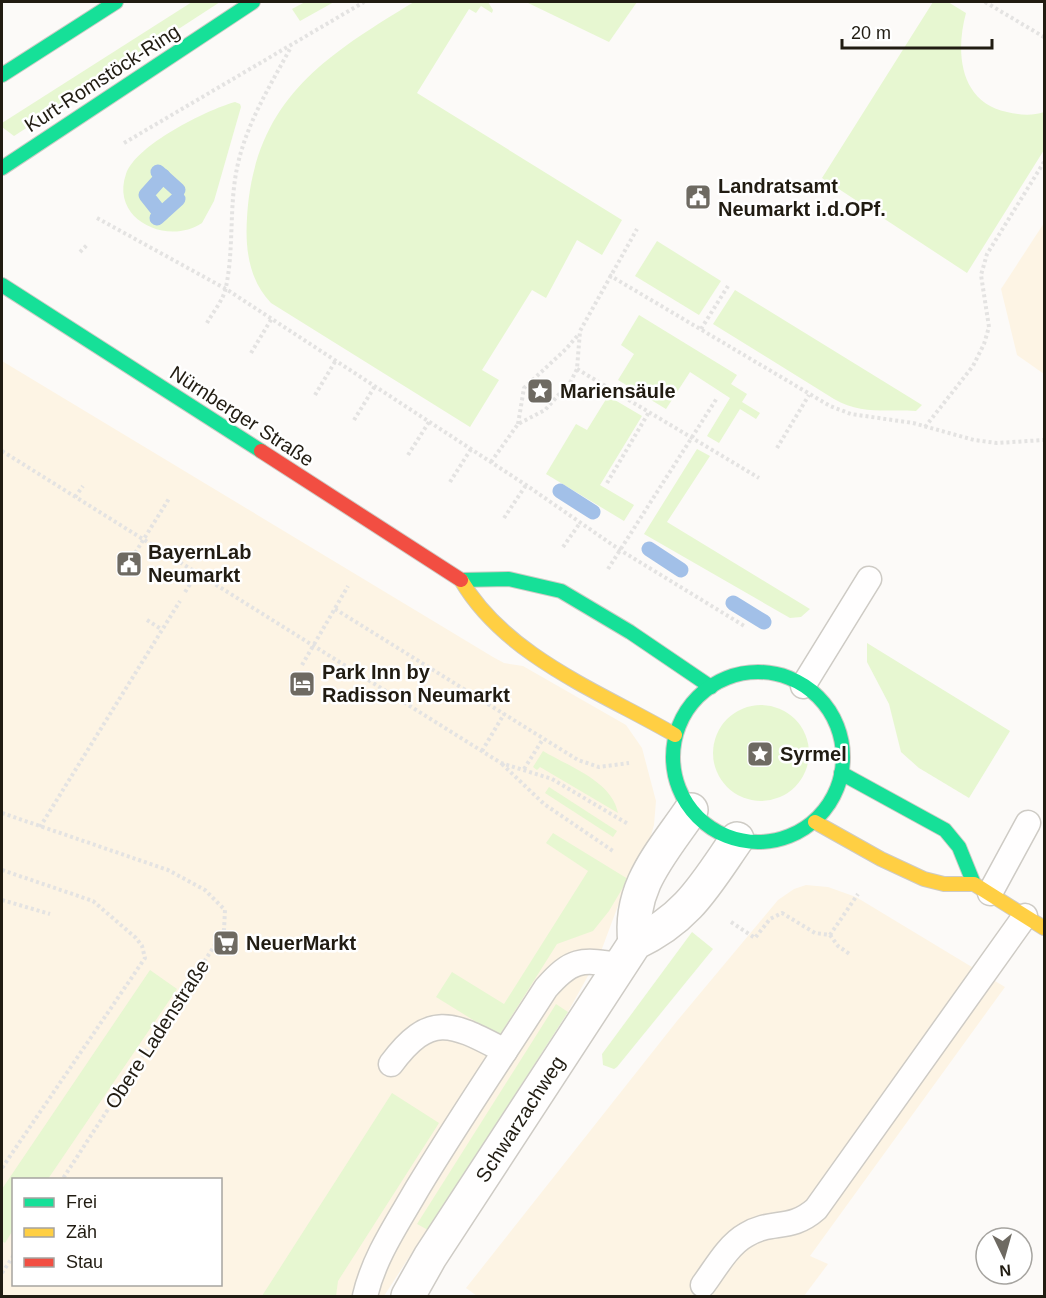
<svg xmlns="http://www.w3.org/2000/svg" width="1046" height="1298" viewBox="0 0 1046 1298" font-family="Helvetica,sans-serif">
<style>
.built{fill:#fdf4e4;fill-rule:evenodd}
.green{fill:#e7f7d1}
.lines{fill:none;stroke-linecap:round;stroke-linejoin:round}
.stream{stroke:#a2c0e8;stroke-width:15}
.lane-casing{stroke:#cecbc5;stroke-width:27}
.street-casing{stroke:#cecbc5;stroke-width:36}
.fast-casing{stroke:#cecbc5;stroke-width:16}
.slow-casing{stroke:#cecbc5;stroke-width:16}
.jam-casing{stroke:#cecbc5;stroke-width:16}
.path{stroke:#e4e3e2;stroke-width:4;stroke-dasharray:3 3;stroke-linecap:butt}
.lane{stroke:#fffefe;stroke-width:24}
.street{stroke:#fffefe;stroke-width:33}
.fast{stroke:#16e098;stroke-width:14}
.slow{stroke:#ffcf43;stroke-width:14}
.jam{stroke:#f24e42;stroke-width:14}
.labels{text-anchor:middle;stroke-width:5;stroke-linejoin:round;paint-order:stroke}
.street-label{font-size:20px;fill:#211c12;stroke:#fff}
.poi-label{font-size:20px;font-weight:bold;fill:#211c12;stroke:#fff;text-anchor:start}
</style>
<rect width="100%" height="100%" fill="#fcfaf8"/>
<g class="built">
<path d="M 1044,223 L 1044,374 L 1017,355 L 1001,289 Z"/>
<path d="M 2,361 L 493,657 L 504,663 L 523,666 L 626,725 L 642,748 L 656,801 L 654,825 L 650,839 L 628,879 L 600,954 L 568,1012 L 384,1296 L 2,1296 ZM 14,1180 L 220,1180 L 220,1284 L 14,1284 Z"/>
<path d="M 806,885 L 828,887 L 856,897 L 1005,987 L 810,1256 L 828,1264 L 804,1296 L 477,1296 L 466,1288 L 677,1021 L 778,900 L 794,889 Z"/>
</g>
<g class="green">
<path d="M 192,2 L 220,2 L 14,136 L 2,127 L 2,123 Z"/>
<path d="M 305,2 L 334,2 L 300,21 L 292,9 Z"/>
<path d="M 414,2 L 488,2 L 493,10 L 492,13 L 481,6 L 476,13 L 469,9 L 417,93 L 622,220 L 602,255 L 577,240 L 546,298 L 532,290 L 482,370 L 499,380 L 470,427 L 271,303 C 249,280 245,249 247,218 C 254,101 323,57 414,2 Z"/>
<path d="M 526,2 L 637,2 L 609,42 Z"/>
<path d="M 933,2 L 948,2 L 966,13 C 955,53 960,102 1007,112 C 1020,115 1032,116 1044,112 L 1044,150 L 967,273 L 822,178 Z"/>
<path d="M 235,102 L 240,104 L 241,107 L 214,201 L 202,223 C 168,246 110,220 126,174 C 136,145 206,110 235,102 Z"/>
<path d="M 657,241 L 721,281 L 699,315 L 635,276 Z"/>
<path d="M 735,290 L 922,405 L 916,411 C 886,409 861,415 834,399 L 713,324 Z"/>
<path d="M 639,315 L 737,375 L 731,384 L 747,394 L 742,402 L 760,413 L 756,419 L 740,409 L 719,443 L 707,436 L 730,398 L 690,372 L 666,409 L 618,380 L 634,354 L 621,345 Z"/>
<path d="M 608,396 L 642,416 L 600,485 L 634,505 L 624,521 L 546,474 L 576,424 L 587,430 Z"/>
<path d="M 697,449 L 710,456 L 667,522 L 810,609 L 801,617 L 790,618 L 644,534 Z"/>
<path d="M 867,643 L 1010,731 L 969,798 L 919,768 L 901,752 L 889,704 L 867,662 Z"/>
<circle cx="761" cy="753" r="48"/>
<path d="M 543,751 C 568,766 612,781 618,813 L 540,767 L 537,770 L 533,767 Z"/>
<path d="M 549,787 L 617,831 L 613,837 L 545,793 Z"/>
<path d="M 553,833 L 628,879 L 609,911 L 593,931 L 557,944 L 499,1036 L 436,997 L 452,972 L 504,1004 L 588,871 L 546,843 Z"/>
<path d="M 692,932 L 713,949 L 617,1067 L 614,1069 L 603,1065 L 602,1054 Z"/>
<path d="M 150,970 L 177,989 L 48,1179 L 14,1180 L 13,1230 L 5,1243 L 2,1241 L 2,1189 Z"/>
<path d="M 556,1004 L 568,1012 L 428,1230 L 417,1224 Z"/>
<path d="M 392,1093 L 439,1123 L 338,1281 L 336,1296 L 262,1296 Z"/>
</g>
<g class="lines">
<g class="stream">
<path d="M 158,172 L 178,190"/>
<path d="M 161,214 L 146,195 L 163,176"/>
<path d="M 157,218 L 178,199"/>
<path d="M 560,491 L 593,512"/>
<path d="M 649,549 L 681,570"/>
<path d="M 733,603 L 764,622"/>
</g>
<defs>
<g id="lane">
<path d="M 803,686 L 869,579"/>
<path d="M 990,893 L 1028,823"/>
<path d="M 391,1064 C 431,1010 453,1024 505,1051"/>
<path d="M 703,1285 C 715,1269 728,1245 746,1235 C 772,1219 790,1232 816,1209 L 1025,916"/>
<path d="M 365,1296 C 374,1257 397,1224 417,1189 C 458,1121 503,1055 546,988 C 573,957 582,960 620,965"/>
</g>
<g id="street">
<path d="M 635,943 C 628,887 662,853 691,810"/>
<path d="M 408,1296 L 430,1257 L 635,943 C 688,918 705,885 737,839"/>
</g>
<g id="fast">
<path d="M 2,75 L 116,2"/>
<path d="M 2,168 L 253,2"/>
<path d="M 2,285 L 261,451"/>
<path d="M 461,580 L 509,579 L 561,591 L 630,632 L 711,687"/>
<circle cx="758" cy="757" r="85"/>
<path d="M 841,773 L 945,830 L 959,847 L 974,884"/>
</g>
<g id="slow">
<path d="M 461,580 C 506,657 601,692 675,735"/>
<path d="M 815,822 L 881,859 L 924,879 L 944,884 L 974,884 L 1044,928"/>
</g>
<path id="jam" d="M 261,451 L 461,580"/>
</defs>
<use href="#lane" class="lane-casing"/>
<use href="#street" class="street-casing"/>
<use href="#fast" class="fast-casing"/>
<use href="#slow" class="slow-casing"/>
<use href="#jam" class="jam-casing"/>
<g class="path">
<path d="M 985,2 L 1044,37"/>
<path d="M 124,143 L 364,2"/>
<path d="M 97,218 L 226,289 L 526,485 L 620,550 L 746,627"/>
<path d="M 80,252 L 87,245"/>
<path d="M 609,275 L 830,406 L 851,414 L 913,423 L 974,440 L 997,443 L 1044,440"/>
<path d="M 207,323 C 213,312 224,299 226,287 C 234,249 229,207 237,168 C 246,124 270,86 291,47"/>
<path d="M 701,329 L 728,286"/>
<path d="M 251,353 L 272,318"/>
<path d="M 577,369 L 759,478"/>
<path d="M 315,395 L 336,360"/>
<path d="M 354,420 L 375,386"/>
<path d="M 518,424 L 524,388 L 566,349 L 578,335"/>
<path d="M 925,427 L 973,366 L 984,344 L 989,327 L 981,275 L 987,254 L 1044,162"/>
<path d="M 777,448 L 809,395"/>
<path d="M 2,451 L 501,763 L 552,779 L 628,824"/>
<path d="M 408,455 L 429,422"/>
<path d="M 491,462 L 518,424 L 545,410 L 571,381 L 577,369 L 580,331 L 637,229"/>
<path d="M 450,482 L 471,449"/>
<path d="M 607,483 L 649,412"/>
<path d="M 75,497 L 83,486"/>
<path d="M 504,518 L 526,485"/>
<path d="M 563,547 L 580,523"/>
<path d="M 132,558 L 170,497"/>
<path d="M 608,569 L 717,398"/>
<path d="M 185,592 L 197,574"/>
<path d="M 335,609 L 578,760 L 599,767 L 629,763"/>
<path d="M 147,620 L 161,629"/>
<path d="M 302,665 L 348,586"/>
<path d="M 482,751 L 504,714"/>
<path d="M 502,764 L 544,804 L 613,851"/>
<path d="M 524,769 L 543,739"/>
<path d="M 2,813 L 168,870 L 205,890 L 225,910 L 224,930 L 213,948 L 62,1180"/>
<path d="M 40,827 L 180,601"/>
<path d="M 2,870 L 93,901 L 136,938 L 142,946 L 145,958 L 2,1168"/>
<path d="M 2,900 L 50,914"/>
<path d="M 731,922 L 755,938 L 770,919 L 782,913 L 815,933 L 830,935 L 858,894"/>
<path d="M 830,935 L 838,946 L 851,955"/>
<path d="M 2,1273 L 14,1255"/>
</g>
<use href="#lane" class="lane"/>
<use href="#street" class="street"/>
<use href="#fast" class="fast"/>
<use href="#slow" class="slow"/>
<use href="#jam" class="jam"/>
</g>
<defs>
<symbol id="civic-square" viewBox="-11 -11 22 22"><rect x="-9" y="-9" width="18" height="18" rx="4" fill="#6e6a62" stroke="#fff"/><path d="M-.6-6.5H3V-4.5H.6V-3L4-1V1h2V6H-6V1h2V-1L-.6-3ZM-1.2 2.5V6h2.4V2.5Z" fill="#fff"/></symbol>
<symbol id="sight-square" viewBox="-11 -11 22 22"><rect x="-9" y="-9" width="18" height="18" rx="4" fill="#6e6a62" stroke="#fff"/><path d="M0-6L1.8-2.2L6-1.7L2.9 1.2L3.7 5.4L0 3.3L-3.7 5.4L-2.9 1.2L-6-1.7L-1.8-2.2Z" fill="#fff"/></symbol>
<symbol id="hotel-square" viewBox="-11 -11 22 22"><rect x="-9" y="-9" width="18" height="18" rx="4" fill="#6e6a62" stroke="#fff"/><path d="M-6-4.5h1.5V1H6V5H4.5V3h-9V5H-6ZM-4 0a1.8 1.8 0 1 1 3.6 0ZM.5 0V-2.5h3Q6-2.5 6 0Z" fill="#fff"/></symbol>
<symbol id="supermarket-square" viewBox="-11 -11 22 22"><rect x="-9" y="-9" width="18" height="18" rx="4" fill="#6e6a62" stroke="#fff"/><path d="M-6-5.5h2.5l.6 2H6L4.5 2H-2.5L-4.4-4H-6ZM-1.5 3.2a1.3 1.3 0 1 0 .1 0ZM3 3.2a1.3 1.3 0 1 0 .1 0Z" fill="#fff"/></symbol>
</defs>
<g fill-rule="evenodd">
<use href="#civic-square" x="683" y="182" width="30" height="30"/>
<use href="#sight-square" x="525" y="376" width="30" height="30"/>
<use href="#civic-square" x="114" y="549" width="30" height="30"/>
<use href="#hotel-square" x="287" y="669" width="30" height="30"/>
<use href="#sight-square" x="745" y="739" width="30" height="30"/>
<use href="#supermarket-square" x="211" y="928" width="30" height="30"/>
</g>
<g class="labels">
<g class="street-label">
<text transform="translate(102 78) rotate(-33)" y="7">Kurt-Romstöck-Ring</text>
<text transform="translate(242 416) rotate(33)" y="7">Nürnberger Straße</text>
<text transform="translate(157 1034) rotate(-57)" y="7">Obere Ladenstraße</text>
<text transform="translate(520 1119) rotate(-57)" y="7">Schwarzachweg</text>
</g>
<g class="poi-label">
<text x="718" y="193">Landratsamt<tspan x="718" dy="23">Neumarkt i.d.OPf.</tspan></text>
<text x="560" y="398">Mariensäule</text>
<text x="148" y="559">BayernLab<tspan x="148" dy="23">Neumarkt</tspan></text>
<text x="322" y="679">Park Inn by<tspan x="322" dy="23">Radisson Neumarkt</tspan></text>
<text x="780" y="761">Syrmel</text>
<text x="246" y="950">NeuerMarkt</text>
</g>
</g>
<rect width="1046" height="1298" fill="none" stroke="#211c12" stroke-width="6"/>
<rect x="12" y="1178" width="210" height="108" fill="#ffffff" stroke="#a6a4a0" stroke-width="1.5"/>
<rect x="24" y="1198" width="30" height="9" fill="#16e098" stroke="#a6a4a0" stroke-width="1.5"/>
<text x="66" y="1208" font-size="18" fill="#211c12">Frei</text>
<rect x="24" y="1228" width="30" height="9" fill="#ffcf43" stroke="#a6a4a0" stroke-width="1.5"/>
<text x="66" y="1238" font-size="18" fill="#211c12">Zäh</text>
<rect x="24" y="1258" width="30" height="9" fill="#f24e42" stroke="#a6a4a0" stroke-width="1.5"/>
<text x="66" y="1268" font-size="18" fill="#211c12">Stau</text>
<g transform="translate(1004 1256) rotate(175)"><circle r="28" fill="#ffffff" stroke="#a6a4a0" stroke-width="1.5"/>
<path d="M0-4.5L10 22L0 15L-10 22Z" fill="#6e6a62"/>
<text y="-9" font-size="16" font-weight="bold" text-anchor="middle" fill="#211c12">N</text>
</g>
<path d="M842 39v9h150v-9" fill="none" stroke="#211c12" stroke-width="3"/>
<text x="851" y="39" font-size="18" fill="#211c12" stroke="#ffffff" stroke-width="4.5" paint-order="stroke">20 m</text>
</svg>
